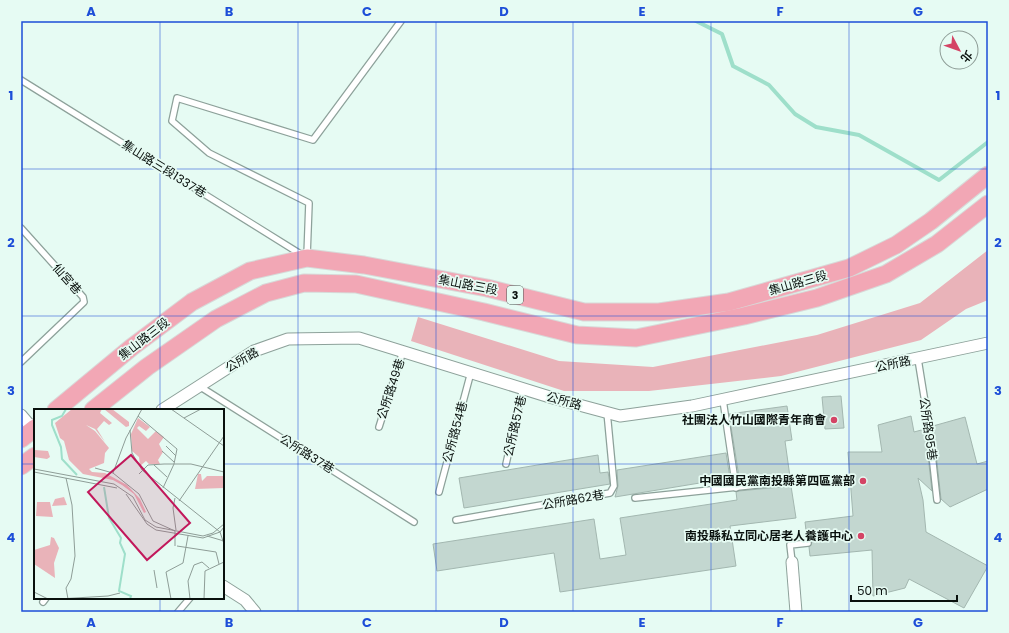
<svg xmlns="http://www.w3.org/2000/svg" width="1009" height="633" viewBox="0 0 1009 633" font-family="Poppins,'Noto Sans TC',sans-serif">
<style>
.green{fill:#e9b3b9}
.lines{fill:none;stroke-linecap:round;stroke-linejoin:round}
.stream{stroke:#9edfca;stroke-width:4}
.building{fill:#c3d7d0;stroke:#a3b7b0}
.service-casing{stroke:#8da19a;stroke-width:8}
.minor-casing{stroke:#8da19a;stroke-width:13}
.primary-casing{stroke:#d8d9d8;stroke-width:19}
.service{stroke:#fff;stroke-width:5.5}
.minor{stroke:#fff;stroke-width:11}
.primary{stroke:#f2a7b5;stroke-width:17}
.grid{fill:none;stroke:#1d4ed8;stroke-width:1;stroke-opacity:0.55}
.poi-dot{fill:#d44465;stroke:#e6fbf3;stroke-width:1.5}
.labels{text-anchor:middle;stroke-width:3.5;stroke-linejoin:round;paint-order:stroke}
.shield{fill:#e6fbf3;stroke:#4b5652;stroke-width:1}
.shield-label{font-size:11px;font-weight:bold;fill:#09100d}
.street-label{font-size:12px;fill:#09100d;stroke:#e6fbf3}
.poi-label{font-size:12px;font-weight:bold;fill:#09100d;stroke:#e6fbf3;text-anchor:end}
.inset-river{fill:none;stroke:#9edfca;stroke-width:2}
.inset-road{fill:none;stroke:#8e9d97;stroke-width:1}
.view{fill:#c2185b;fill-opacity:0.15;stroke:#c2185b;stroke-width:2}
.inset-edge{fill:none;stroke:#09100d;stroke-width:2}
.neatline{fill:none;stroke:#1d4ed8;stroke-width:1.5}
.grid-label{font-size:13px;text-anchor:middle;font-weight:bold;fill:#1d4ed8}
</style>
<rect width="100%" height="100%" fill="#e6fbf3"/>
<path class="green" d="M 988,250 L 988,300 L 966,309 L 921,340 L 781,376 L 649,391 L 564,391 L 411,341 L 418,317 L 559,361 L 653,367 L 817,335 L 920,303 Z"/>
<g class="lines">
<path class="stream" d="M 696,21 L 722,34 L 733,66 L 769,85 L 795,114 L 816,127 L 859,135 L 939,180 L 988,142"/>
</g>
<g class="building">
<path d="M 841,396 L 844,428 L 825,429 L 822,397 Z"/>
<path d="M 787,406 L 792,440 L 785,441 L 790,477 L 740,483 L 729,414 Z"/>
<path d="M 911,416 L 914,432 L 925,429 L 932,491 L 918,478 L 923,500 L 926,532 L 988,566 L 964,608 L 909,579 L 905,588 L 873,596 L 872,550 L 810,556 L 809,547 L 812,542 L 807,539 L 805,522 L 853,516 L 848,452 L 882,452 L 878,425 Z"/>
<path d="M 965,417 L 977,464 L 988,461 L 988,489 L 950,507 L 941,499 L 933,426 Z"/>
<path d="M 726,453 L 730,478 L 615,497 L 618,486 L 617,470 Z"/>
<path d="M 598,455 L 600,473 L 608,472 L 610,484 L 464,508 L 459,478 Z"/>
<path d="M 791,486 L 796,518 L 730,526 L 736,566 L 560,592 L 554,553 L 437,571 L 433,544 L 594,519 L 600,559 L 626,555 L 620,518 L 737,500 L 736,492 L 739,491 Z"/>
</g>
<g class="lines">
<defs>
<g id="service">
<path d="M 21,80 L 302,255"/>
<path d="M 21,228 L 83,297 L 84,302 L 21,362"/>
<path d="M 307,256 L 309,203 L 209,153 L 172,121 L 177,98 L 313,140 L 401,21"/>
<path d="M 918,359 L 929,427 L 937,500"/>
<path d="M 199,386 L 414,522"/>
<path d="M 723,400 L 736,488"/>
<path d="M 379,427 L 403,351"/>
<path d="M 506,464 L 523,388"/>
<path d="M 439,492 L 471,372"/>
<path d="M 635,498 L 804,480"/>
<path d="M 456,520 L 610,493 L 614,486 L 607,412"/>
<path d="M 792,562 L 790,545 L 808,543"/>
<path d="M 43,602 L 46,598"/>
<path d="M 178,612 L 190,598"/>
</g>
<g id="minor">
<path d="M 162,410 L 254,351 L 288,339 L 359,338 L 553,398 L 620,416 L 692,406 L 988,343"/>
<path d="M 21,415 L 33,429 L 34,435"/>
<path d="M 792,562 L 796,612"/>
<path d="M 223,586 L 245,600 L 255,612"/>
</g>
<g id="primary">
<path d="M 56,410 L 132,347 L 192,302 L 250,271 L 307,258 L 364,265 L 487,288 L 584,312 L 659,312 L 729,302 L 849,268 L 896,245 L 931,221 L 988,175"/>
<path d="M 93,410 L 147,367 L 216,319 L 266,293 L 304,283 L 356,284 L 484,312 L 577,335 L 636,338 L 744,316 L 817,298 L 886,274 L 937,244 L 988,204"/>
<path d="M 21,439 L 35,428"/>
<path d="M 21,466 L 35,456"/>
</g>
</defs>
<use href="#service" class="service-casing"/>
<use href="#minor" class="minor-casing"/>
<use href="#primary" class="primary-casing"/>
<use href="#service" class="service"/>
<use href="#minor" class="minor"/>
<use href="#primary" class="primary"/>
</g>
<path class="grid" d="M 160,21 L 160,410M 298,21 L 298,612M 436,21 L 436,612M 573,21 L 573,612M 711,21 L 711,612M 849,21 L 849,612M 21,169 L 988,169M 21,316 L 988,316M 21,464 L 35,464M 223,464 L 988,464M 160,598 L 160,612"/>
<g class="poi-dot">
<circle cx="834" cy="420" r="4"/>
<circle cx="863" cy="481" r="4"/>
<circle cx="861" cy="536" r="4"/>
</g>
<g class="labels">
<rect class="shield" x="507" y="286" width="16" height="18" rx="3"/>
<g class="shield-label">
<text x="515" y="299">3</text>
</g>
<g class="street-label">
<text transform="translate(164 169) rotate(32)" y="4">集山路三段1337巷</text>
<text transform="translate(67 279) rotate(48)" y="4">仙宮巷</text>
<text transform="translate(798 283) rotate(-16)" y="4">集山路三段</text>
<text transform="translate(468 285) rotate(11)" y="4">集山路三段</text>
<text transform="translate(144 339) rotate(-38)" y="4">集山路三段</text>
<text transform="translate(242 360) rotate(-30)" y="4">公所路</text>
<text transform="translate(893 364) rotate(-12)" y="4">公所路</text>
<text transform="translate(391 389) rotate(-72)" y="4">公所路49巷</text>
<text transform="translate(564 401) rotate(15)" y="4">公所路</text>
<text transform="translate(515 426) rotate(-77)" y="4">公所路57巷</text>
<text transform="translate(928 429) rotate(82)" y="4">公所路95巷</text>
<text transform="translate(455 432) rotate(-75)" y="4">公所路54巷</text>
<text transform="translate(307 454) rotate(32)" y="4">公所路37巷</text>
<text transform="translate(573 500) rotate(-10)" y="4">公所路62巷</text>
</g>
<g class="poi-label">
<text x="826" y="424">社團法人竹山國際青年商會</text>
<text x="855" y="485">中國國民黨南投縣第四區黨部</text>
<text x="853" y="540">南投縣私立同心居老人養護中心</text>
</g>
</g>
<g transform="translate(34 409)">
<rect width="190" height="190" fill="#e6fbf3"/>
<path d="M 38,0 L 68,0 L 66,4 L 78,14 L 75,16 L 70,12 L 63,20 L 71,33 L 61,20 L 52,16 L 61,22 L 75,39 L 71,44 L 70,54 L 55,60 L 58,63 L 71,64 L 93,76 L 106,90 L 112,103 L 110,104 L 100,85 L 88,76 L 79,71 L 49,65 L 35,51 L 30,32 L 26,29 L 21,14 ZM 70,0 L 78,0 L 95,13 L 95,17 L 92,18 ZM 104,9 L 116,18 L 112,22 L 105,17 L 103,19 L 114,30 L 122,22 L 130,28 L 125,35 L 129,43 L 124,51 L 126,55 L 115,55 L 112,52 L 106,57 L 105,48 L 98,42 L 97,25 ZM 1,41 L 14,42 L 16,48 L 13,50 L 0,48 ZM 164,65 L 167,65 L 168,72 L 173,67 L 190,67 L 190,79 L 161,80 ZM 30,88 L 33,96 L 18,97 L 21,90 ZM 3,93 L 16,93 L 19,108 L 2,107 ZM 17,128 L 20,129 L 25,139 L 20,154 L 21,169 L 0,155 L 0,141 L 16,136 Z" fill="#e9b3b9"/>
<path class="inset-river" d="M 32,0 L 28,7 L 18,11 L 18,16 L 27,38 L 28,50 L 43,66M 70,78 L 75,109 L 87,129 L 86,134 L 91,145 L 85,182 L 97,187 L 96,190"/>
<path class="inset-road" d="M 137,0 L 190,37M 104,7 L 143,40 L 140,55 L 129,79M 150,9 L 167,0M 96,21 L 98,44 L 108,61 L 186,123M 132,37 L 142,47M 128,42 L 140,53M 120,56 L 133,68M 61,59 L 79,64 L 105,85 L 119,112 L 141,122 L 141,137M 0,60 L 80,75 L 99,88 L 111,111 L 122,118 L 169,127 L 179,124 L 190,115M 0,63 L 83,79M 79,64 L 92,29 L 108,0M 105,65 L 114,56 L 130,55 L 157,55 L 190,63M 32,69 L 38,96 L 41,147 L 37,170 L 32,179 L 34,190M 92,85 L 113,115 L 122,121 L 169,129 L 186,123 L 190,118M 141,89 L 139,99 L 142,121M 145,92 L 190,27M 186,123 L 190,135M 173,127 L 190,132M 143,137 L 182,143 L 185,155M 120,161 L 123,179M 0,183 L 14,190M 24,190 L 74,187 L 86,184M 137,190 L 132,163 L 149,154 L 154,127M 156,190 L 154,172 L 160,156 L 168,153 L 175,159M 170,190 L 171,162 L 190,153"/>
<path class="view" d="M 97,46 L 156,114 L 113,151 L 54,83 Z"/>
<rect width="190" height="190" class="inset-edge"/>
</g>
<rect width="1009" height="633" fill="none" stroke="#e6fbf3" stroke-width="44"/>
<g transform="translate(959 50) rotate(131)"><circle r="19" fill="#e6fbf3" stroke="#8e9d97"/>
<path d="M0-3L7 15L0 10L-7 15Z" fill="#d44465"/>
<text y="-6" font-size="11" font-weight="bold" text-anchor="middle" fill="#09100d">北</text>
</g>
<path d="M851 595v6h106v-6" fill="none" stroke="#09100d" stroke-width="2"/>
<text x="857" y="595" font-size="12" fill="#09100d" stroke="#e6fbf3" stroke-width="3" paint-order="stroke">50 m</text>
<rect x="22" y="22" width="965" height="589" class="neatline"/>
<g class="grid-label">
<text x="91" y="16">A</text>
<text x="229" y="16">B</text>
<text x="367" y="16">C</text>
<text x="504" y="16">D</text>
<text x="642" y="16">E</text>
<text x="780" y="16">F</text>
<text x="918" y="16">G</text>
<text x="11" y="100">1</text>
<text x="998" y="100">1</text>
<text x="11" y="247">2</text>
<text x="998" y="247">2</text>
<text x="11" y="395">3</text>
<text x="998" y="395">3</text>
<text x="11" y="542">4</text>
<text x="998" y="542">4</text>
<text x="91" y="627">A</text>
<text x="229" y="627">B</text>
<text x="367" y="627">C</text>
<text x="504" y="627">D</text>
<text x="642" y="627">E</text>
<text x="780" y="627">F</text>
<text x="918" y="627">G</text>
</g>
</svg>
